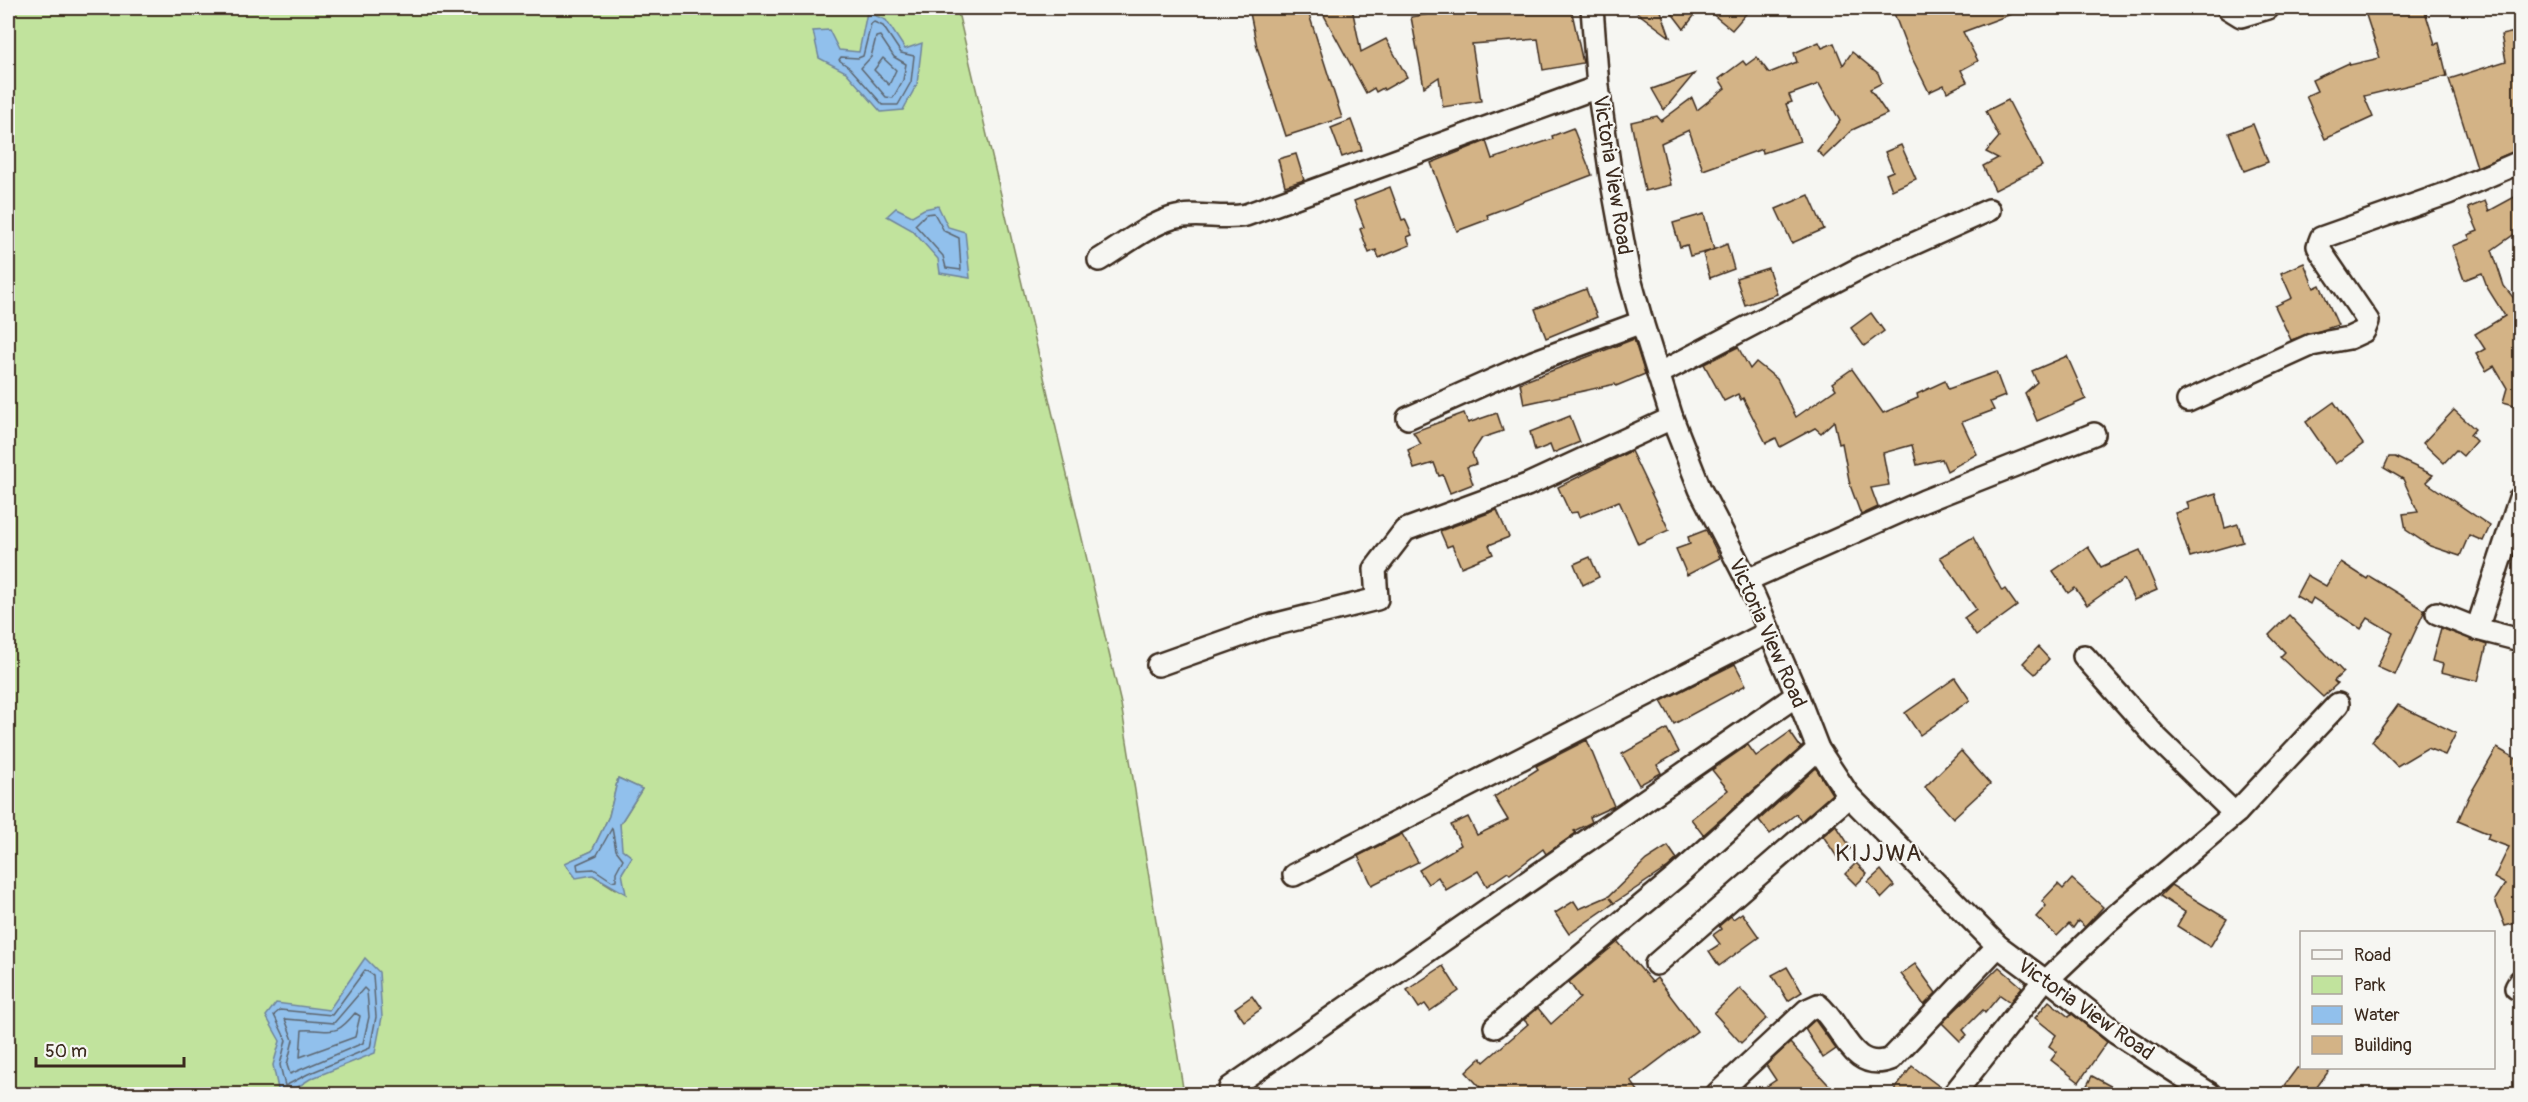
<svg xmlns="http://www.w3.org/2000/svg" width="2528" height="1102" viewBox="0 0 2528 1102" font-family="Pangolin,sans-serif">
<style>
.green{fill:#c1e39d;stroke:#7e865e;stroke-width:1.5;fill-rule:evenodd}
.water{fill:#91c0ec;stroke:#6f849a;stroke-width:1.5}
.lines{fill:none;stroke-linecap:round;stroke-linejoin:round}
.shore{stroke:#5d6670;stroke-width:1.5}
.building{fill:#d3b386;stroke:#3b2a1e;stroke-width:1.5}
.minor-casing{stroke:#3b2a1e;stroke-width:26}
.minor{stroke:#f6f6f2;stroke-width:21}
.labels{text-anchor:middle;stroke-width:4.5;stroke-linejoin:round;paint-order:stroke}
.street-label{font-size:21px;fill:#3b2a1e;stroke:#f6f6f2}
.quarter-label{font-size:24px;letter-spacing:1.5px;fill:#3b2a1e;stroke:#f6f6f2}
</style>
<rect width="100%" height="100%" fill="#f6f6f2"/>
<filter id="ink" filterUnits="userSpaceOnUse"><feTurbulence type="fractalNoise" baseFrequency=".0167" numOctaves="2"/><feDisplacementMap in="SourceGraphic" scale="12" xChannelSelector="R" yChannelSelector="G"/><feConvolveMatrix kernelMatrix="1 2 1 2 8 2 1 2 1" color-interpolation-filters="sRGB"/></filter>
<g filter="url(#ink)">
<path class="green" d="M 8,8 L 957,8 L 1121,704 L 1184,1094 L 8,1094 ZM 618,778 L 642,789 L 620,824 L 622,873 L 615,889 L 593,875 L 566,863 L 592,851 L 609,816 Z"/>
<g class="water">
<path d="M 867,12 L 886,20 L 905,49 L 922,43 L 917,84 L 903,110 L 881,112 L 846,72 L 819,58 L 813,31 L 829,30 L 839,50 L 859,52 Z"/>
<path d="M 938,206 L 948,227 L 965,232 L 970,278 L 940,273 L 938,259 L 912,230 L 887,216 L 896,208 L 912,216 L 924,209 Z"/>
<path d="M 618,778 L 642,789 L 620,824 L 622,849 L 632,857 L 622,873 L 626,894 L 593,875 L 576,878 L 565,863 L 592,851 L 609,816 Z"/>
<path d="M 365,958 L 379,972 L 382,1017 L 375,1053 L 310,1079 L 287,1094 L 279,1094 L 273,1065 L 280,1041 L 266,1016 L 276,1003 L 329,1010 Z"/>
</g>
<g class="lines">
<g class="shore">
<path d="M 874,22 L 883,26 L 901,53 L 914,56 L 911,82 L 898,105 L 883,105 L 850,68 L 839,60 L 841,57 L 858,58 L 863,56 L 871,24 Z"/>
<path d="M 880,36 L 894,57 L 906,64 L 903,80 L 893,98 L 886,97 L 861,68 L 871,57 L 876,37 Z"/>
<path d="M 883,58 L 896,70 L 889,85 L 874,70 Z"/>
<path d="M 934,213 L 944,231 L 959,238 L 961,270 L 946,268 L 943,256 L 915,225 L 926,214 Z"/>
<path d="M 612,828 L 616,850 L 623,859 L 616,872 L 616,880 L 612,881 L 594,869 L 578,870 L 577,864 L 597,855 Z"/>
<path d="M 365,970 L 373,975 L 376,1017 L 370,1048 L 308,1074 L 285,1086 L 280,1065 L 286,1040 L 274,1015 L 280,1010 L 332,1015 Z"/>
<path d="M 364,988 L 367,991 L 369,1017 L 363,1043 L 290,1074 L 287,1065 L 293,1040 L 285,1019 L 334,1023 Z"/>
<path d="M 355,1013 L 360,1016 L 355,1037 L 300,1057 L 302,1030 C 331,1028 333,1040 355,1013 Z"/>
</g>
</g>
<g class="building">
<path d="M 1249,8 L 1307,8 L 1342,118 L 1286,136 L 1257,47 Z"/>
<path d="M 1320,8 L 1352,8 L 1361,52 L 1386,39 L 1407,77 L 1384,90 L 1383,88 L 1376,92 L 1374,88 L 1366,93 Z"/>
<path d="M 1468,8 L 1571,8 L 1583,63 L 1543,70 L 1538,39 L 1472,44 L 1481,101 L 1443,107 L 1439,77 L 1424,87 L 1411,17 Z"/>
<path d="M 1631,8 L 1660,8 L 1670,37 Z"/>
<path d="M 1668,8 L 1700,8 L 1684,29 Z"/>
<path d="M 1705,8 L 1751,8 L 1732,30 Z"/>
<path d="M 1892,8 L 2025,8 L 2025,9 L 1963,32 L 1978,61 L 1961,70 L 1967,82 L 1947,92 L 1944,85 L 1929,92 L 1908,50 Z"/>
<path d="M 2380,8 L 2424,8 L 2435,44 L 2439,43 L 2447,76 L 2364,96 L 2373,117 L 2325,139 L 2306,96 L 2317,91 L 2312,80 L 2349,63 L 2350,65 L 2380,58 L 2365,12 Z"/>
<path d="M 2520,31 L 2520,149 L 2477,167 L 2449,79 L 2506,61 L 2501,35 Z"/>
<path d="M 1819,42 L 1822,48 L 1834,43 L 1843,65 L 1852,52 L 1878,73 L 1882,83 L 1870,89 L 1887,114 L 1852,130 L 1824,157 L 1817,151 L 1840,121 L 1819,84 L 1789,95 L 1792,102 L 1786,104 L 1800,141 L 1763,153 L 1762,149 L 1703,170 L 1689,130 L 1661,143 L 1671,185 L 1645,191 L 1631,122 L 1657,116 L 1661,121 L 1692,98 L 1697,110 L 1725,88 L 1719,79 L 1743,61 L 1746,65 L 1757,57 L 1769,73 L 1797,62 L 1794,53 Z"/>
<path d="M 1694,74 L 1664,110 L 1652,89 Z"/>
<path d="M 2008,100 L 2042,166 L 1995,190 L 1983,166 L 1998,158 L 1986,152 L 1999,137 L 1986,111 Z"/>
<path d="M 1351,120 L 1362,150 L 1342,157 L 1331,128 Z"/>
<path d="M 2253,124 L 2268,162 L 2244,171 L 2229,133 Z"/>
<path d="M 1573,128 L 1592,175 L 1487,215 L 1489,219 L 1457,231 L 1431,163 L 1486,141 L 1492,159 L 1553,139 L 1552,136 Z"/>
<path d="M 1901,145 L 1916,179 L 1892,190 L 1886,174 L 1893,171 L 1885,152 Z"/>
<path d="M 1296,154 L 1304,180 L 1285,186 L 1278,159 Z"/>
<path d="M 1390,187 L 1402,220 L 1405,219 L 1412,235 L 1407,237 L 1410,245 L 1379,258 L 1376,250 L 1369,253 L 1360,229 L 1364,227 L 1354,201 Z"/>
<path d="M 2520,194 L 2520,230 L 2492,250 L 2504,286 L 2520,306 L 2520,411 L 2518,406 L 2503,402 L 2507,388 L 2494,366 L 2486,371 L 2476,354 L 2485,349 L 2475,334 L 2505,316 L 2488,289 L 2482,273 L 2464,280 L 2452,246 L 2470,239 L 2468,235 L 2478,231 L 2468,208 L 2485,201 L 2489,211 Z"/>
<path d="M 1809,195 L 1824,229 L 1792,243 L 1776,209 Z"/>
<path d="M 1704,214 L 1714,250 L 1690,256 L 1687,245 L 1680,247 L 1673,223 Z"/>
<path d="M 1727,244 L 1734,269 L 1710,278 L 1703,254 Z"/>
<path d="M 2304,263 L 2314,288 L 2320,285 L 2338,325 L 2291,340 L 2275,306 L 2292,298 L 2281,273 Z"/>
<path d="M 1768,268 L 1777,294 L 1745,305 L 1736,278 Z"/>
<path d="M 1586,289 L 1597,317 L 1546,338 L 1535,309 Z"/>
<path d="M 1871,313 L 1884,331 L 1864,346 L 1851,328 Z"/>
<path d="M 1634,339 L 1645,374 L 1616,386 L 1615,384 L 1524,404 L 1520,383 Z"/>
<path d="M 1738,347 L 1750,369 L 1756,362 L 1777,379 L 1796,417 L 1836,389 L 1832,383 L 1852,369 L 1883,413 L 1918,398 L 1917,394 L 1945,381 L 1948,389 L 1996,372 L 2005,396 L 1990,402 L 1994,410 L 1962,422 L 1977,454 L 1947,471 L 1942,459 L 1917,465 L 1912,445 L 1883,453 L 1889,485 L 1871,488 L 1878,507 L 1861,515 L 1850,485 L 1842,443 L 1839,444 L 1834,421 L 1821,433 L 1815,428 L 1780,447 L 1776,438 L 1766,443 L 1743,398 L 1741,400 L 1738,394 L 1724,401 L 1704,364 Z"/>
<path d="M 2067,356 L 2086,399 L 2037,421 L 2025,393 L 2037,382 L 2032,371 Z"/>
<path d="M 2334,402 L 2363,444 L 2335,464 L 2306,422 Z"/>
<path d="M 2454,410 L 2475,429 L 2470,435 L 2476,441 L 2463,456 L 2456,450 L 2444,463 L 2423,443 Z"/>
<path d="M 1464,413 L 1468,423 L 1497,413 L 1503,431 L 1482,438 L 1472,453 L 1476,464 L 1467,467 L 1473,484 L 1450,493 L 1443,475 L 1439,476 L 1434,463 L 1414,469 L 1408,450 L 1421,444 L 1413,432 Z"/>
<path d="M 1570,416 L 1580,442 L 1553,453 L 1550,445 L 1535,451 L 1530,432 Z"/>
<path d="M 1631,451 L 1669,530 L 1638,544 L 1619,501 L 1579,517 L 1577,512 L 1570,513 L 1558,487 Z"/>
<path d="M 2389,457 L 2395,457 L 2433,475 L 2426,482 L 2490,526 L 2483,541 L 2469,535 L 2460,556 L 2430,546 L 2406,530 L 2403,514 L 2418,512 L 2403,479 L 2384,468 Z"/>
<path d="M 2216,493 L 2225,528 L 2238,524 L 2243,542 L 2190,557 L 2175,513 L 2189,509 L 2187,502 Z"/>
<path d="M 1497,510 L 1509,537 L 1489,545 L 1493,554 L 1461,567 L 1452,545 L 1447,547 L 1440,531 Z"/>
<path d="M 1706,530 L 1720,558 L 1687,575 L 1676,549 L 1690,544 L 1688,537 Z"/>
<path d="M 1973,537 L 2002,591 L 2005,589 L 2017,606 L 1976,636 L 1964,618 L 1976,609 L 1940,557 Z"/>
<path d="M 2088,547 L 2101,567 L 2140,550 L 2157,590 L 2134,600 L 2124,579 L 2087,605 L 2075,588 L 2068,593 L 2053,571 Z"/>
<path d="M 1590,557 L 1599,577 L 1583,585 L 1574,564 Z"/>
<path d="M 2341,562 L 2367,579 L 2369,576 L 2425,610 L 2395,675 L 2377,667 L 2393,633 L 2368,618 L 2361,629 L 2313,598 L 2310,604 L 2296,596 L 2307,575 L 2326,586 Z"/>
<path d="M 2289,615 L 2343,672 L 2334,681 L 2337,684 L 2323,697 L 2280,657 L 2285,652 L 2269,635 Z"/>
<path d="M 2441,628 L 2487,645 L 2478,681 L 2441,672 L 2443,664 L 2432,661 Z"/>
<path d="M 2038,647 L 2049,659 L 2035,674 L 2023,663 Z"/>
<path d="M 1735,664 L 1746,685 L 1674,724 L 1661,701 Z"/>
<path d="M 1955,678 L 1970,700 L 1920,735 L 1905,713 Z"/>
<path d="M 2398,705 L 2456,733 L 2445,755 L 2427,748 L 2397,766 L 2372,741 Z"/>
<path d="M 1667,729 L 1679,752 L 1657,765 L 1661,773 L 1639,785 L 1622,754 Z"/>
<path d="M 1790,732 L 1801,748 L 1703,835 L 1691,819 L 1728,790 L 1712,770 L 1748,745 L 1756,756 Z"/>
<path d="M 1587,740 L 1614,806 L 1590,817 L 1592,822 L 1574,831 L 1576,833 L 1546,854 L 1543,849 L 1510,874 L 1508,872 L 1487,886 L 1478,871 L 1446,890 L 1438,877 L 1428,884 L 1419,870 L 1461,845 L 1451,825 L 1468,817 L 1477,835 L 1508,820 L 1494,797 L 1538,769 L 1536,766 Z"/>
<path d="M 2497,748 L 2520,761 L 2520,922 L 2505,926 L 2495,900 L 2505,884 L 2494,878 L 2509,847 L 2487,839 L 2489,834 L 2458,821 L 2469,796 Z"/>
<path d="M 1961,751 L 1990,784 L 1953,818 L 1925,787 Z"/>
<path d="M 1816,768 L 1832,794 L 1801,821 L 1796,814 L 1770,834 L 1759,820 Z"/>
<path d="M 1836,825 L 1851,848 L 1837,857 L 1823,836 Z"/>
<path d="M 1402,834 L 1418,862 L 1372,885 L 1358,856 Z"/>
<path d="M 1668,846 L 1677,859 L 1668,867 L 1614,903 L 1610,898 L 1614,903 L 1569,934 L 1555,913 L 1574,901 L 1579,909 L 1609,896 L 1646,860 Z"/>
<path d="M 1856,863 L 1867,874 L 1856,885 L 1845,874 Z"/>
<path d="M 1881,870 L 1894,886 L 1882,898 L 1868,882 Z"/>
<path d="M 2072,879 L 2103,907 L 2085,927 L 2078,921 L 2073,928 L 2069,924 L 2057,936 L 2036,917 L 2046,906 L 2042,901 L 2058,884 L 2063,889 Z"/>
<path d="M 2171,885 L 2227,919 L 2210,947 L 2177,926 L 2185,912 L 2160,896 Z"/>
<path d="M 1742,913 L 1759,937 L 1719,966 L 1709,951 L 1720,944 L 1713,935 L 1721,929 L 1719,926 L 1731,916 L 1733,919 Z"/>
<path d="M 1618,942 L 1652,982 L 1657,978 L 1697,1031 L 1631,1081 L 1641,1095 L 1487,1095 L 1466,1072 L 1481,1058 L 1484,1062 L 1528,1024 L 1524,1020 L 1538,1008 L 1551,1024 L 1580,998 L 1569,982 Z"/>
<path d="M 1915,964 L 1936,993 L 1924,1005 L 1901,974 Z"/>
<path d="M 1443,966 L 1459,991 L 1430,1011 L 1425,1004 L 1419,1008 L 1407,990 Z"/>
<path d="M 1787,967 L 1802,992 L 1788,1001 L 1772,975 Z"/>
<path d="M 1999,967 L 2022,987 L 2010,1002 L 2000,995 L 1985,1013 L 1983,1010 L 1963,1030 L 1967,1035 L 1960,1041 L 1942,1023 Z"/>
<path d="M 1740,988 L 1767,1018 L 1741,1043 L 1714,1013 Z"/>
<path d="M 1252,996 L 1261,1009 L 1244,1021 L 1235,1008 Z"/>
<path d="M 2049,1001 L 2069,1017 L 2072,1014 L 2107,1042 L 2079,1082 L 2051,1060 L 2057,1052 L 2049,1046 L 2056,1035 L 2035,1018 Z"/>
<path d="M 1815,1020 L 1836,1049 L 1823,1058 L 1805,1029 Z"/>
<path d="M 1790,1043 L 1838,1095 L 1755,1094 L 1776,1080 L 1766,1065 Z"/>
<path d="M 1912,1066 L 1943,1089 L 1942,1095 L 1891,1095 Z"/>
<path d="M 2297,1068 L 2331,1068 L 2311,1095 L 2277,1095 Z"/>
<path d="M 2092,1076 L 2127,1095 L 2082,1095 Z"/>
</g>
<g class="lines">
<defs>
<g id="minor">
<path d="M 1592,8 L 1598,87 L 1611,177 L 1629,275 L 1642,322 L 1672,418 L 1700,489 L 1747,580 L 1797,695 L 1818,749 L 1849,796 L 1998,946 L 2044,980 L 2048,979 L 2116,1033 L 2210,1094"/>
<path d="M 2228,8 L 2241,16 L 2268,8"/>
<path d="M 1099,260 C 1122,246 1147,226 1172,218 C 1196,211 1222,220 1246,215 L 1598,87"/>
<path d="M 1658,374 L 1864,266 L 1989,210"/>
<path d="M 2188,401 L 2311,345 L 2349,338 L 2364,331 L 2368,321 L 2321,252 L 2318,246 L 2321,238 L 2448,193 L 2520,162"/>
<path d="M 1408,418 L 1533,362 L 1642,322"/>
<path d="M 1747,580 L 1924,501 L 2094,434"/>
<path d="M 2437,613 L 2477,629 L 2520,640"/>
<path d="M 2477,629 L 2520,498"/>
<path d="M 2084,656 L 2157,738 L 2231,810 L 2237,812"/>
<path d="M 1158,665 L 1265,627 L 1377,599 L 1375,569 L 1405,530 L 1527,485 L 1672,418"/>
<path d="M 1294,875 L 1769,632"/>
<path d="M 1656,964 L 1849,796"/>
<path d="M 2048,979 L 2108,922 L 2237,812 L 2338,704"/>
<path d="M 2520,981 L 2516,988 L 2520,989"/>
<path d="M 1495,1027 L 1676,877 L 1818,749"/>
<path d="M 1230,1088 L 1797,695"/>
<path d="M 1717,1094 L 1807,1010 L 1818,1005 C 1843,1025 1851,1074 1891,1059 L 1998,946"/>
<path d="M 1954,1094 L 2044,980"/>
</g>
</defs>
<use href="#minor" class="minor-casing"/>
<use href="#minor" class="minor"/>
</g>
</g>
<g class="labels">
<g class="street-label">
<text transform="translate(1613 175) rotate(81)" y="7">Victoria View Road</text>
<text transform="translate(1768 633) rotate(66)" y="7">Victoria View Road</text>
<text transform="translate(2086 1009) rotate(35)" y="7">Victoria View Road</text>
</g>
<g class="quarter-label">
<text x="1879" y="861">KIJJWA</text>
</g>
</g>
<rect width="2528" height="1102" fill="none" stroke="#f6f6f2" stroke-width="30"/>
<rect x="15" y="15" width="2498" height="1072" fill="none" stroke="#3b2a1e" stroke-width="2" filter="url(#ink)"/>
<rect x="2300" y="931" width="195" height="138" fill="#f6f6f2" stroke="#aba49d" stroke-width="1.5"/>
<rect x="2312" y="950" width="30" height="9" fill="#f6f6f2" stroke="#aba49d" stroke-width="1.5"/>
<text x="2354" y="961" font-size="18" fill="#3b2a1e">Road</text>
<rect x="2312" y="976" width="30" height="18" fill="#c1e39d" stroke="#aba49d" stroke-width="1.5"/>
<text x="2354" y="991" font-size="18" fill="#3b2a1e">Park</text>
<rect x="2312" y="1006" width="30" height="18" fill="#91c0ec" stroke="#aba49d" stroke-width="1.5"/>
<text x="2354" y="1021" font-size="18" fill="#3b2a1e">Water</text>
<rect x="2312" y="1036" width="30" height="18" fill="#d3b386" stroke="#aba49d" stroke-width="1.5"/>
<text x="2354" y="1051" font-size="18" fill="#3b2a1e">Building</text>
<path d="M36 1057v9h148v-9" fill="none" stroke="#3b2a1e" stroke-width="3"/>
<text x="45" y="1057" font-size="18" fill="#3b2a1e" stroke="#f6f6f2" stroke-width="4.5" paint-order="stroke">50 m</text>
</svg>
